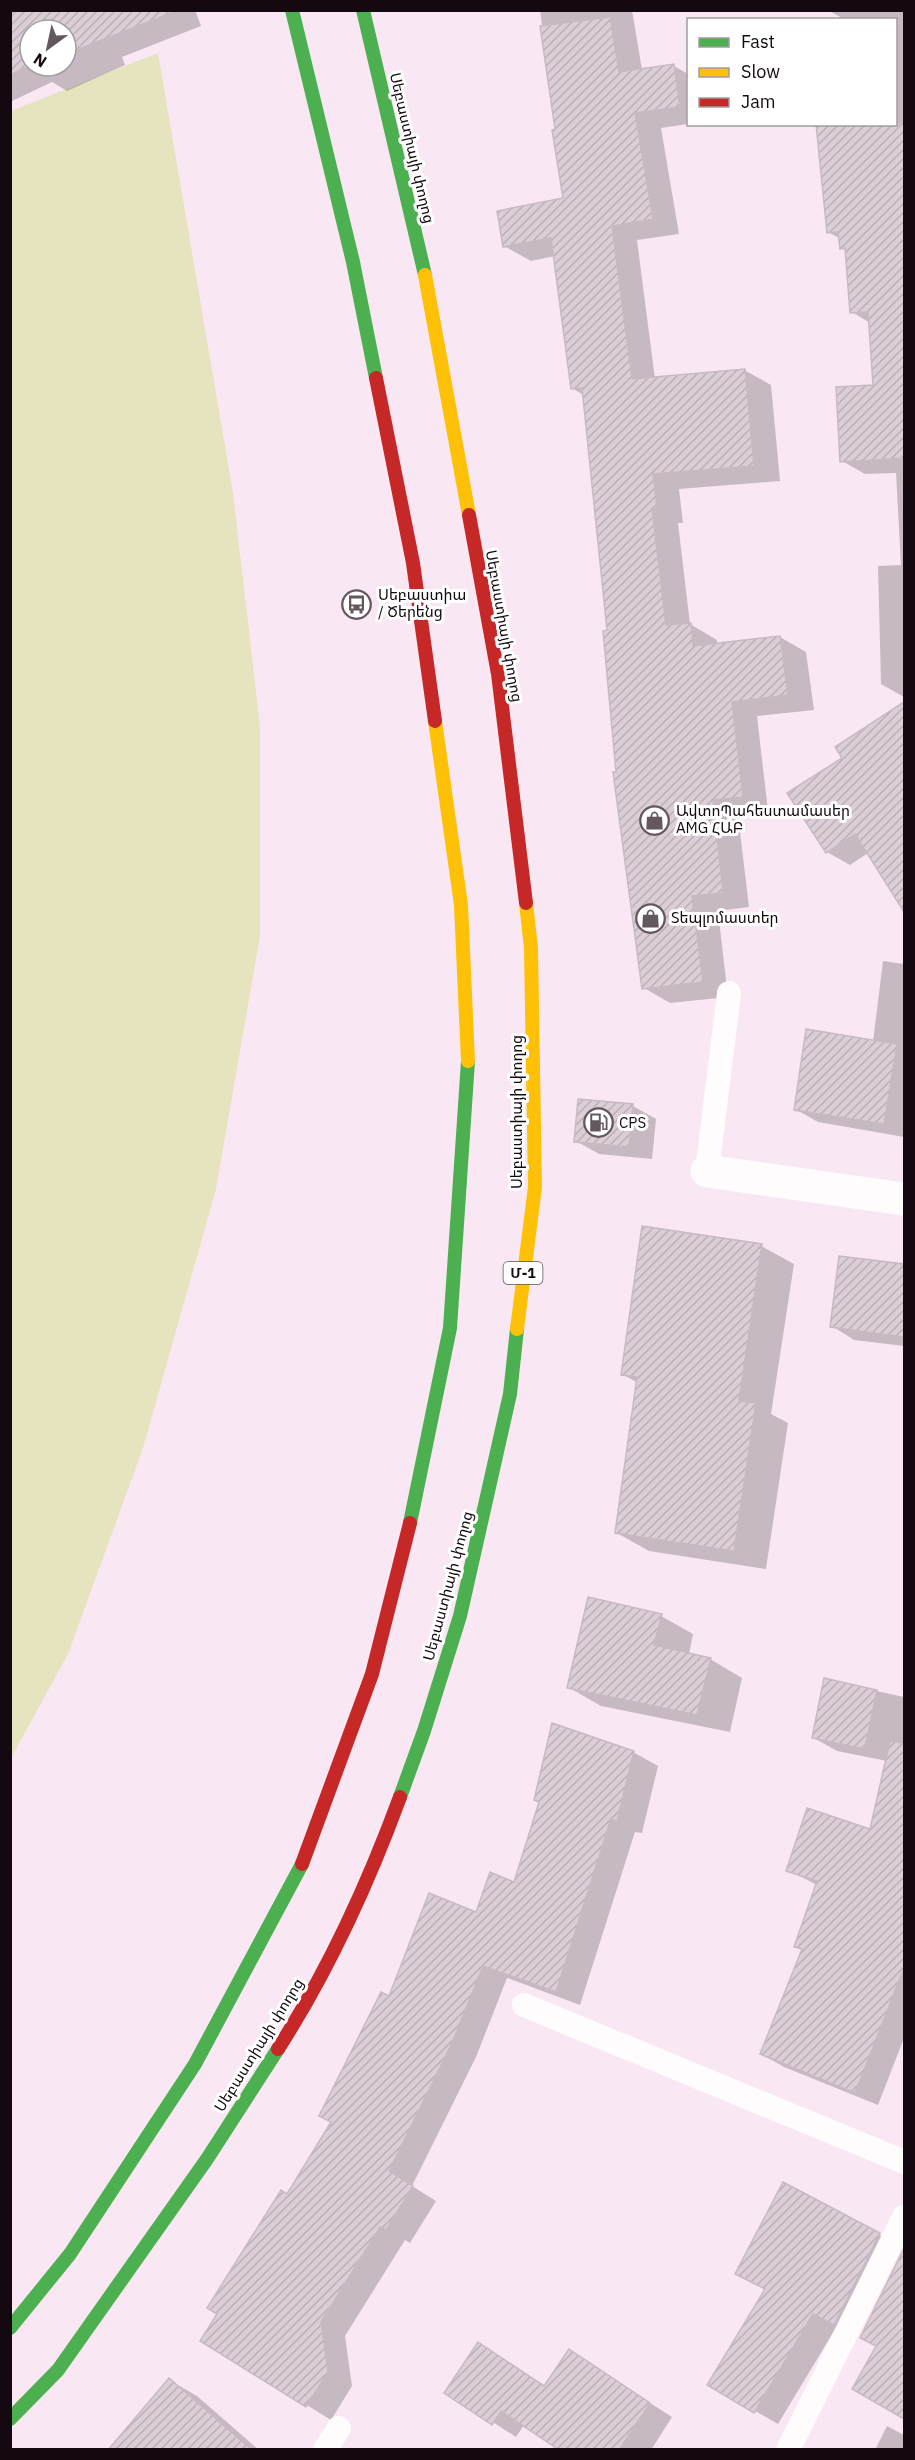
<svg xmlns="http://www.w3.org/2000/svg" width="915" height="2460" viewBox="0 0 915 2460" font-family="'IBM Plex Sans','Noto Sans Armenian',sans-serif">
<style>
.green{fill:#e6e3bf}
.shadow{fill:#0003;fill-rule:evenodd}
.building{fill:url(#building-hatch);stroke:#c8b9c3;stroke-width:1.5}
.lines{fill:none;stroke-linecap:round;stroke-linejoin:round}
.lane{stroke:#fefcfd;stroke-width:24}
.street{stroke:#fefcfd;stroke-width:33}
.fast{stroke:#4caf50;stroke-width:14}
.slow{stroke:#ffc107;stroke-width:14}
.jam{stroke:#c62828;stroke-width:14}
.labels{text-anchor:middle;stroke-width:6;stroke-linejoin:round;paint-order:stroke}
.shield{fill:#fff;stroke:#5a5358;stroke-width:1.5}
.shield-label{font-size:14px;font-weight:bold;fill:#140910}
.street-label{font-size:15px;fill:#140910;stroke:#fff}
.poi-label{font-size:15px;fill:#140910;stroke:#fff;text-anchor:start}
</style>
<defs>
<pattern id="building-hatch" width="6" height="6" patternUnits="userSpaceOnUse" patternTransform="scale(1.5)"><rect width="6" height="6" fill="#dcced7"/><path d="M-1 1l2-2M0 6l6-6M5 7l2-2" fill="none" stroke="#bcb0b8"/></pattern>
</defs>
<rect width="100%" height="100%" fill="#f9e8f3"/>
<path class="green" d="M 158,53 L 233,493 L 260,726 L 260,936 L 216,1189 L 143,1448 L 68,1654 L 11,1758 L 11,111 Z"/>
<g class="shadow">
<path d="M 10,10 L 195,10 L 201,26 L 122,57 L 125,65 L 67,91 L 52,82 L 10,102 ZM 30,30 L 66,30 L 66,66 L 30,66 Z"/>
<path d="M 540,10 L 632,10 L 642,70 L 674,66 L 688,74 L 688,124 L 661,128 L 679,234 L 637,240 L 655,379 L 744,370 L 771,385 L 780,481 L 679,489 L 683,523 L 678,523 L 690,624 L 717,640 L 717,644 L 780,637 L 806,652 L 814,710 L 757,716 L 768,811 L 738,815 L 749,907 L 718,911 L 728,997 L 670,1003 L 644,988 L 618,773 L 609,632 L 585,396 L 572,388 L 555,256 L 531,261 L 504,246 L 565,200 Z"/>
<path d="M 828,10 L 904,10 L 904,697 L 881,684 L 878,566 L 901,565 L 896,473 L 865,474 L 842,461 L 874,386 L 870,323 L 852,312 L 847,251 L 841,248 L 841,239 L 828,232 L 896,124 L 896,20 L 840,20 L 840,17 Z"/>
<path d="M 897,709 L 904,713 L 904,902 L 897,897 L 868,853 L 850,865 L 827,852 L 844,758 Z"/>
<path d="M 883,961 L 904,964 L 904,1137 L 818,1122 L 795,1109 L 873,1042 Z"/>
<path d="M 633,1106 L 656,1119 L 652,1159 L 599,1154 L 576,1141 Z"/>
<path d="M 761,1246 L 794,1264 L 771,1414 L 788,1423 L 766,1569 L 649,1551 L 617,1533 L 638,1383 L 622,1374 Z"/>
<path d="M 840,1258 L 904,1266 L 904,1346 L 854,1340 L 832,1326 Z"/>
<path d="M 661,1616 L 693,1634 L 689,1654 L 710,1659 L 742,1678 L 730,1732 L 601,1706 L 568,1687 Z"/>
<path d="M 826,1680 L 904,1697 L 904,2038 L 878,2105 L 784,2067 L 761,2054 L 803,1950 L 796,1946 L 817,1885 L 788,1870 L 871,1831 L 887,1761 L 837,1751 L 814,1738 Z"/>
<path d="M 633,1752 L 658,1766 L 642,1833 L 635,1832 L 580,2005 L 507,1978 L 476,2057 L 412,2186 L 436,2201 L 410,2243 L 405,2240 L 345,2336 L 352,2386 L 331,2420 L 202,2340 L 332,2122 L 390,1998 L 477,1914 L 515,1884 Z"/>
<path d="M 783,2184 L 902,2247 L 837,2326 L 778,2424 L 709,2384 L 766,2289 Z"/>
<path d="M 904,2254 L 904,2417 L 854,2388 L 877,2346 L 862,2337 Z"/>
<path d="M 478,2344 L 546,2386 L 569,2351 L 672,2417 L 651,2450 L 561,2450 L 524,2425 L 516,2437 L 446,2392 Z"/>
<path d="M 169,2380 L 197,2396 L 259,2450 L 110,2450 Z"/>
<path d="M 887,2426 L 904,2435 L 904,2450 L 875,2450 Z"/>
</g>
<g class="building">
<path d="M 10,10 L 171,10 L 171,13 L 66,54 L 66,30 L 30,30 L 30,66 L 10,75 Z"/>
<path d="M 610,17 L 619,72 L 674,64 L 680,107 L 635,113 L 653,219 L 612,226 L 632,379 L 745,369 L 754,466 L 653,474 L 657,508 L 652,509 L 666,625 L 691,623 L 693,646 L 780,636 L 788,695 L 732,702 L 743,797 L 713,800 L 723,893 L 692,896 L 703,982 L 642,989 L 613,772 L 616,772 L 603,631 L 607,630 L 582,388 L 571,389 L 551,238 L 503,247 L 497,211 L 563,198 L 552,130 L 555,129 L 540,26 Z"/>
<path d="M 816,124 L 904,124 L 904,458 L 840,462 L 836,387 L 873,385 L 868,312 L 850,313 L 845,248 L 840,249 L 838,232 L 827,233 Z"/>
<path d="M 904,702 L 904,912 L 855,834 L 826,853 L 787,793 L 842,758 L 835,747 Z"/>
<path d="M 806,1029 L 897,1044 L 884,1124 L 794,1110 Z"/>
<path d="M 578,1099 L 633,1104 L 629,1147 L 574,1142 Z"/>
<path d="M 642,1226 L 762,1244 L 739,1401 L 756,1403 L 734,1551 L 615,1533 L 637,1377 L 621,1375 Z"/>
<path d="M 839,1256 L 904,1264 L 904,1337 L 830,1327 Z"/>
<path d="M 588,1597 L 662,1614 L 654,1645 L 711,1658 L 697,1715 L 567,1688 Z"/>
<path d="M 824,1678 L 877,1690 L 865,1749 L 812,1738 Z"/>
<path d="M 552,1723 L 634,1751 L 617,1821 L 611,1819 L 556,1992 L 483,1966 L 452,2043 L 389,2171 L 413,2186 L 386,2230 L 380,2227 L 321,2322 L 328,2372 L 306,2407 L 200,2341 L 217,2314 L 207,2308 L 281,2190 L 287,2194 L 331,2122 L 319,2116 L 381,1992 L 389,1996 L 429,1893 L 476,1912 L 490,1872 L 514,1882 L 539,1802 L 534,1800 Z"/>
<path d="M 890,1741 L 904,1743 L 904,1968 L 855,2093 L 760,2054 L 802,1949 L 794,1947 L 817,1881 L 786,1871 L 807,1808 L 870,1829 Z"/>
<path d="M 783,2182 L 880,2233 L 834,2325 L 813,2314 L 754,2413 L 707,2385 L 765,2289 L 735,2274 Z"/>
<path d="M 904,2248 L 904,2419 L 852,2389 L 876,2346 L 860,2338 Z"/>
<path d="M 478,2342 L 544,2386 L 569,2349 L 650,2403 L 619,2450 L 559,2450 L 501,2411 L 492,2425 L 444,2393 Z"/>
<path d="M 169,2378 L 252,2450 L 108,2450 Z"/>
</g>
<g class="lines">
<g class="lane">
<path d="M 707,1171 L 729,993"/>
<path d="M 524,2005 L 904,2162"/>
<path d="M 325,2450 L 339,2428"/>
<path d="M 788,2450 L 904,2217"/>
</g>
<path class="street" d="M 707,1171 L 904,1199"/>
<g class="fast">
<path d="M 292,10 L 353,262 L 376,378"/>
<path d="M 363,10 L 425,275"/>
<path d="M 410,1523 L 450,1328 L 468,1061"/>
<path d="M 400,1797 L 424,1731 L 460,1616 L 510,1394 L 517,1329"/>
<path d="M 10,2328 L 70,2254 L 195,2064 L 302,1864"/>
<path d="M 10,2419 L 58,2370 L 207,2159 L 278,2049"/>
</g>
<g class="slow">
<path d="M 425,275 L 469,515"/>
<path d="M 435,721 L 461,905 L 468,1061"/>
<path d="M 517,1329 L 535,1187 L 531,948 L 526,903"/>
</g>
<g class="jam">
<path d="M 376,378 L 413,563 L 435,721"/>
<path d="M 469,515 L 498,674 L 526,903"/>
<path d="M 302,1864 L 372,1674 L 410,1523"/>
<path d="M 278,2049 C 328,1971 368,1884 400,1797"/>
</g>
</g>
<defs>
<symbol id="bus-ring" viewBox="-11 -11 22 22"><circle r="9.5" fill="#fff" stroke="#64575f" stroke-width="1.5"/><path d="M-5-6H5V4H4V6H2V4H-2V6H-4V4H-5ZM-3.5-4V0h7V-4ZM-3.5 1.2v1.5H-2V1.2ZM2 1.2v1.5H3.5V1.2Z" fill="#64575f"/></symbol>
<symbol id="shop-ring" viewBox="-11 -11 22 22"><circle r="9.5" fill="#fff" stroke="#64575f" stroke-width="1.5"/><path d="M-5-2.5h2.3a2.7 3.5 0 0 1 5.4 0H5L5.5 6h-11ZM-1.5-2.5h3a1.5 2.3 0 0 0-3 0Z" fill="#64575f"/></symbol>
<symbol id="fuel-ring" viewBox="-11 -11 22 22"><circle r="9.5" fill="#fff" stroke="#64575f" stroke-width="1.5"/><path d="M-5.5-6h7V0h2V4h1.3V-2.5L3-4.5l.8-.8L6-3V5H2.5V1h-1V6h-7ZM-4.2-4.7v3.2H.2V-4.7Z" fill="#64575f"/></symbol>
</defs>
<g fill-rule="evenodd">
<use href="#bus-ring" x="340" y="588" width="33" height="33"/>
<use href="#shop-ring" x="638" y="804" width="33" height="33"/>
<use href="#shop-ring" x="634" y="902" width="33" height="33"/>
<use href="#fuel-ring" x="582" y="1106" width="33" height="33"/>
</g>
<g class="labels">
<rect class="shield" x="503.5" y="1262" width="39" height="22" rx="4.5"/>
<g class="shield-label">
<text x="523" y="1278">Մ-1</text>
</g>
<g class="street-label">
<text transform="translate(412 148) rotate(77)" y="5">Սեբաստիայի փողոց</text>
<text transform="translate(504 626) rotate(80)" y="5">Սեբաստիայի փողոց</text>
<text transform="translate(517 1112) rotate(-90)" y="5">Սեբաստիայի փողոց</text>
<text transform="translate(448 1586) rotate(-75)" y="5">Սեբաստիայի փողոց</text>
<text transform="translate(259 2045) rotate(-58)" y="5">Սեբաստիայի փողոց</text>
</g>
<g class="poi-label">
<text x="378" y="600">Սեբաստիա<tspan x="378" dy="17">/ Ծերենց</tspan></text>
<text x="676" y="816">ԱվտոՊահեստամասեր<tspan x="676" dy="17">AMG ՀԱԲ</tspan></text>
<text x="671" y="923">Տեպլոմաստեր</text>
<text x="619" y="1128">CPS</text>
</g>
</g>
<rect width="915" height="2460" fill="none" stroke="#140910" stroke-width="24"/>
<rect x="687" y="18" width="210" height="108" fill="#ffffff" stroke="#a19d9f" stroke-width="1.5"/>
<rect x="699" y="38" width="30" height="9" fill="#4caf50" stroke="#a19d9f" stroke-width="1.5"/>
<text x="741" y="48" font-size="18" fill="#140910">Fast</text>
<rect x="699" y="68" width="30" height="9" fill="#ffc107" stroke="#a19d9f" stroke-width="1.5"/>
<text x="741" y="78" font-size="18" fill="#140910">Slow</text>
<rect x="699" y="98" width="30" height="9" fill="#c62828" stroke="#a19d9f" stroke-width="1.5"/>
<text x="741" y="108" font-size="18" fill="#140910">Jam</text>
<g transform="translate(48 48) rotate(213)"><circle r="28" fill="#ffffff" stroke="#a19d9f" stroke-width="1.5"/>
<path d="M0-4.5L10 22L0 15L-10 22Z" fill="#64575f"/>
<text y="-9" font-size="16" font-weight="bold" text-anchor="middle" fill="#140910">N</text>
</g>
</svg>
